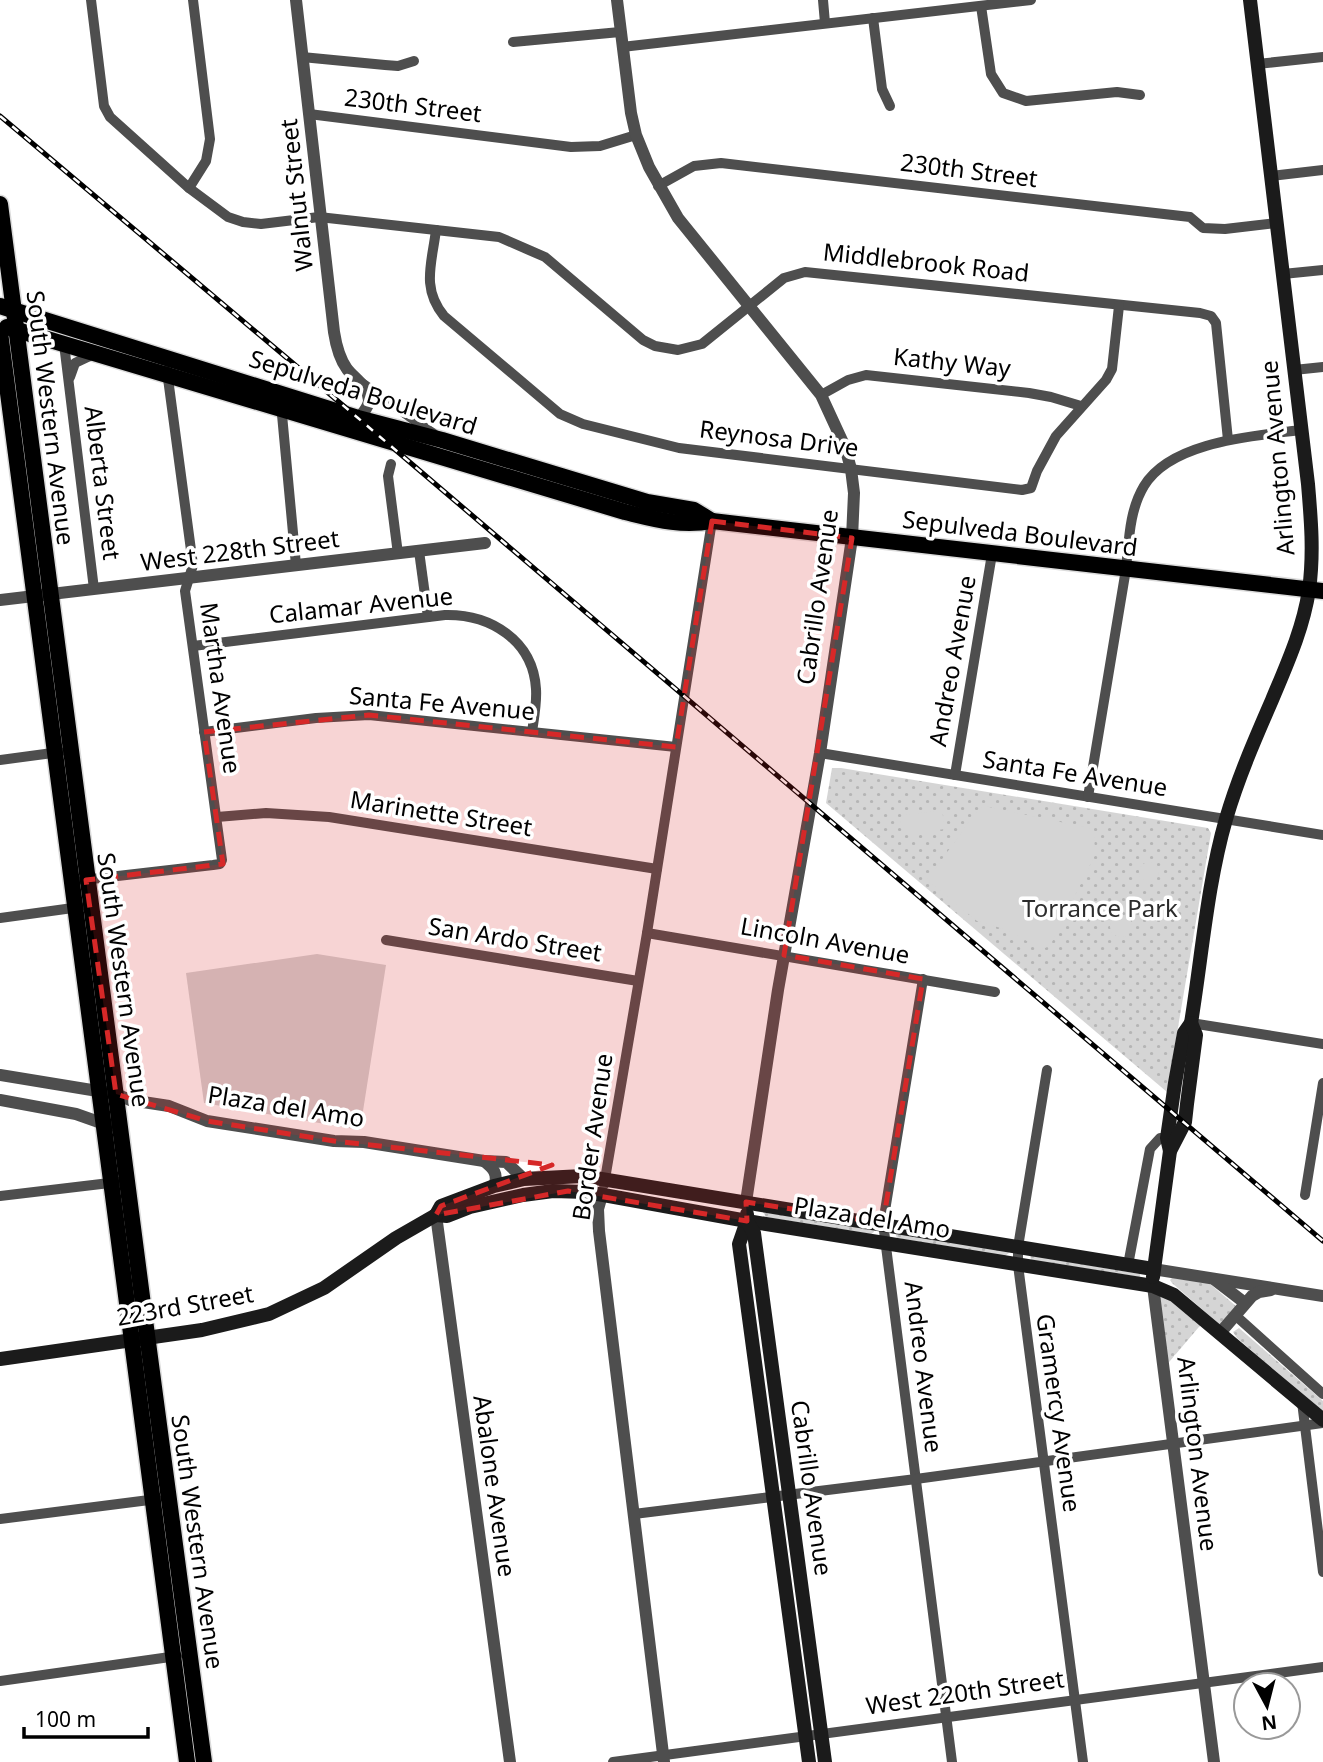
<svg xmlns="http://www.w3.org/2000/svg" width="1323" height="1762" viewBox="0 0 1323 1762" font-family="'Noto Sans',sans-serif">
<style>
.grass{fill:url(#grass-dots)}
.garden{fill:#d5d5d5}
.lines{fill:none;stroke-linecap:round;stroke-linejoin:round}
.primary-casing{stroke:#dbdbdb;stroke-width:19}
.minor{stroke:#4e4e4e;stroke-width:10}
.tertiary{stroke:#4e4e4e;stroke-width:12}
.secondary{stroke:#1b1b1b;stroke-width:14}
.primary{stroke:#000;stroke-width:16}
.rail-casing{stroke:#000;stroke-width:5}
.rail{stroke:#fff;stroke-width:2.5;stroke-dasharray:8;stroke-linecap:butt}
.marked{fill:#d62828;fill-opacity:0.2;stroke:#d62828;stroke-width:5;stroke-dasharray:14 9;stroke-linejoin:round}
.labels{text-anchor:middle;stroke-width:7;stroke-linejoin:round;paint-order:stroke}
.street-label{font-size:24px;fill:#000;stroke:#fff}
.park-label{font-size:24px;fill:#2c2c2c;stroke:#fff}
</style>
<defs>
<pattern id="grass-dots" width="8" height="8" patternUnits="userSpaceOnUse" patternTransform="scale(1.75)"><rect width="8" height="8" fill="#d5d5d5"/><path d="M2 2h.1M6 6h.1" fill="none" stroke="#b5b5b5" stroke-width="1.8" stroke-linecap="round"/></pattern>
</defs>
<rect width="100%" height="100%" fill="#fff"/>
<g class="grass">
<path d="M 832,768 L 841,768 L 1208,828 L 1211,833 L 1167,1092 L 826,803 Z"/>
<path d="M 763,1212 L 873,1229 L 874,1232 L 871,1234 L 766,1217 Z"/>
<path d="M 895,1233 L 1008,1251 L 1009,1253 L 1005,1256 L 897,1238 Z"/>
<path d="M 1030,1255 L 1140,1274 L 1140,1277 L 1031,1260 Z"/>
<path d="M 1173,1277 L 1209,1283 L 1237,1307 L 1220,1325 L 1172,1283 L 1170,1280 Z"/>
<path d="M 1154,1287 L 1204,1321 L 1164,1368 Z"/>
<path d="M 1239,1328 L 1323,1401 L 1323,1412 L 1237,1338 L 1233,1332 Z"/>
</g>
<g class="garden">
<path d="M 984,806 L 1094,829 L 1095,855 L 1050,946 L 1042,949 L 1004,929 L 977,921 L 927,880 L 977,811 Z"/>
<path d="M 942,810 L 945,829 L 910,834 L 901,828 L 900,822 L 904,815 Z"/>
<circle cx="1149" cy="872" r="10"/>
<circle cx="1121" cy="926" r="11"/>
<path d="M 317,954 L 386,965 L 360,1130 L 204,1103 L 186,973 Z"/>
</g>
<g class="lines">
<defs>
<g id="primary">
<path d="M 0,204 C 67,724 134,1243 204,1762"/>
<path d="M 0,306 L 358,418 L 442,440 L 647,502 L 694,510 L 712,521"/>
<path d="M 7,327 L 625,512 C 654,519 681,527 712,521 L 1323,591"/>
<path d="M 0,332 L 187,1762"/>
</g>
</defs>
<use href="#primary" class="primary-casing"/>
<g class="minor">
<path d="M 91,0 L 104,106 L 110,117 L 189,188 L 228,217 L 243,222 L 261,224 L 319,217 L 499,237 L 545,257 L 643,340 L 655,346 L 678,350 L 702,344 L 784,278 L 805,272 L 1200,313 L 1211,316 L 1216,323 L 1228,440"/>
<path d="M 823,0 L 825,23"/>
<path d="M 981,6 L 991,74 L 1003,93 L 1026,101 L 1117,92 L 1140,95"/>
<path d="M 873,18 L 882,89 L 890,106"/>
<path d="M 513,42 L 620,32"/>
<path d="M 622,47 L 1031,0"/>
<path d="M 302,57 L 385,65 L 398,66 L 414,61"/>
<path d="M 1257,64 L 1323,57"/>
<path d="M 309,114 L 571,147 L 600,146 L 636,135"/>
<path d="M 1271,176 L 1323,170"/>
<path d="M 658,186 L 694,166 L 721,163 L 1190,217 L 1203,228 L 1225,229 L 1276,223"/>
<path d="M 189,188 L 206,161 L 210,139 L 193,0"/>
<path d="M 436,230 C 432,263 421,288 444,316 L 560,414 L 583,424 L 679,448 L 1022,490 L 1031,488 L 1037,471 L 1056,436 L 1106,380 L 1112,369 L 1119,306"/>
<path d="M 1283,274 L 1323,270"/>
<path d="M 64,344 L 94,589"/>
<path d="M 1294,370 L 1323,367"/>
<path d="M 70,377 L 75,363 L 94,354"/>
<path d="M 362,383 L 434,434"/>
<path d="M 821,395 L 848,380 L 866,375 L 1029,393 L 1051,397 L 1081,406"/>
<path d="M 281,404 L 296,565"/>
<path d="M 391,464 L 388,476 L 398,554"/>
<path d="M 419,551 L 428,617"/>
<path d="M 193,646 L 445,615 C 490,614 533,640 536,689 C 537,703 534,718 532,732"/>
<path d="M 204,732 L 316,718 L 369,715 L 676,747"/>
<path d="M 820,753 L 1323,835"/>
<path d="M 0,760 L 60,752"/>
<path d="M 955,775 L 992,554"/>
<path d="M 1088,797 L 1126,569 C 1129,541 1129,511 1144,486 C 1171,441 1255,436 1301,430"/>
<path d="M 217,817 L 266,813 L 329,817 L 657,869"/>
<path d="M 83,880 L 213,865 L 220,864 L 222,860 L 185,591 L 193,565 L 167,371"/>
<path d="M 0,918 L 80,907"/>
<path d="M 647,933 L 995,992"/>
<path d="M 386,940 L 638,981"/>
<path d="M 923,979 L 883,1223 L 952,1762"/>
<path d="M 1191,1023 L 1323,1044"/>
<path d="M 1047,1070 L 1018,1247 L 1018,1265 L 1083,1762"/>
<path d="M 604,1185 L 647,933 L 712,521"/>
<path d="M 1305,1195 L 1323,1083"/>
<path d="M 0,1196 L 118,1182"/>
<path d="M 1128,1265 L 1150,1149 L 1160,1138 L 1167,1138"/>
<path d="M 1235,1315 L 1323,1394"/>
<path d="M 1302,1402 L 1323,1572"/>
<path d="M 634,1514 L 916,1479 L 1323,1423"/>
<path d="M 0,1519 L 157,1499"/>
<path d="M 0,1681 L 177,1656"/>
<path d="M 613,1762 L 1323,1667"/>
</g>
<g class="tertiary">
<path d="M 296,0 L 334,332 C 336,345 339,358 347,369 C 354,378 368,386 369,400 C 369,409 359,415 357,424"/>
<path d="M 617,0 L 631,113 L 636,135 L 649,167 L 678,218 L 821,395 L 845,447 L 851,469 L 854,493 L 852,538 L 820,753 L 778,990 L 746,1202"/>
<path d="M 0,600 L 485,543"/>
<path d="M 0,1075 L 116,1094 L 130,1100 L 169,1106 L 207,1121 L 334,1141 L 364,1142 L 484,1161 L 506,1162 L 524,1179"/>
<path d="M 0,1100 L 76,1114 L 110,1126"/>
<path d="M 484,1161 C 493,1168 499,1174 494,1186"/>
<path d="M 602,1195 L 598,1209 L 599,1231 L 664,1762"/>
<path d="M 436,1215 L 510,1762"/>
<path d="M 1153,1269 L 1323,1296"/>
<path d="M 1215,1280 L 1245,1303"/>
<path d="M 1153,1286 L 1214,1762"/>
<path d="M 1220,1333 L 1252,1296 L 1259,1292 L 1271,1290"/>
</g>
<g class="secondary">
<path d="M 1170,1151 L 1167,1138 L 1175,1083 L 1184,1033 L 1191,1023 C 1202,956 1207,885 1226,819 C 1238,778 1255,739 1272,700 C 1287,664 1303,629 1309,590 C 1314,554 1311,519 1308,484 L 1250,0"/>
<path d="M 747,1214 L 747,1221 L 739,1244 L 809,1762"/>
<path d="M 436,1215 L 447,1216 L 470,1207 L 523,1195 L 553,1191 L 587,1192 L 747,1221 L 1153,1286 L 1174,1295 L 1323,1420"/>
<path d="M 436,1215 L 441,1206 L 494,1186 L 524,1179 L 583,1176 L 1153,1269"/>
<path d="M 747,1221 L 754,1233 L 825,1762"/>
<path d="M 1153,1277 L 1170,1151 L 1185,1122 L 1187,1104 L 1196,1035 L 1191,1023"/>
<path d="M 0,1359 L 202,1330 L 269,1314 L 324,1288 L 396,1238 L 436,1215"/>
</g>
<use href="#primary" class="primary"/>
<defs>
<path id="rail" d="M 0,116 L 358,418 L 1323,1241"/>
</defs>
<use href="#rail" class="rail-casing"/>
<use href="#rail" class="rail"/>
</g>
<path class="marked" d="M 712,521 L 852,538 L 784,955 L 923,979 L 883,1223 L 746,1202 L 747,1221 L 568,1191 L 436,1215 L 441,1206 L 552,1165 L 334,1141 L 207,1121 L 116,1094 L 86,880 L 223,864 L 204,732 L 369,715 L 676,747 Z"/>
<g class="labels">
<g class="street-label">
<text transform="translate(413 106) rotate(7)" y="8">230th Street</text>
<text transform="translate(969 171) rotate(7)" y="8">230th Street</text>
<text transform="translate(297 195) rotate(-96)" y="8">Walnut Street</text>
<text transform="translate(926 263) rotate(6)" y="8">Middlebrook Road</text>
<text transform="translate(952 363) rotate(6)" y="8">Kathy Way</text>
<text transform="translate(363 393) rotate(17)" y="8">Sepulveda Boulevard</text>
<text transform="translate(50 418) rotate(83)" y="8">South Western Avenue</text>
<text transform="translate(779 439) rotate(7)" y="8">Reynosa Drive</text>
<text transform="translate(1278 458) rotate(-95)" y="8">Arlington Avenue</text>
<text transform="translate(102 483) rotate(83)" y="8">Alberta Street</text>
<text transform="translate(1020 534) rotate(7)" y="8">Sepulveda Boulevard</text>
<text transform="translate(240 551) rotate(-7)" y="8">West 228th Street</text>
<text transform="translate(818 597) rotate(-82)" y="8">Cabrillo Avenue</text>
<text transform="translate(361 606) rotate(-6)" y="8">Calamar Avenue</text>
<text transform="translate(953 661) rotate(-80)" y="8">Andreo Avenue</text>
<text transform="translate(220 688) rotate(82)" y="8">Martha Avenue</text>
<text transform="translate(442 704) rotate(5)" y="8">Santa Fe Avenue</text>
<text transform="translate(1075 774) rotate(9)" y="8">Santa Fe Avenue</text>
<text transform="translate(441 814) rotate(9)" y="8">Marinette Street</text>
<text transform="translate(515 940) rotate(9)" y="8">San Ardo Street</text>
<text transform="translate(825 941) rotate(10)" y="8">Lincoln Avenue</text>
<text transform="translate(123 980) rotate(82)" y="8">South Western Avenue</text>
<text transform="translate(286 1107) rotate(9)" y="8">Plaza del Amo</text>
<text transform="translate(593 1137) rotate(-82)" y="8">Border Avenue</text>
<text transform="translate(872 1218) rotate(9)" y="8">Plaza del Amo</text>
<text transform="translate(185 1306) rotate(-10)" y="8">223rd Street</text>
<text transform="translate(923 1367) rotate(83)" y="8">Andreo Avenue</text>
<text transform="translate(1058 1413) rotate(82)" y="8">Gramercy Avenue</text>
<text transform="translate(1197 1454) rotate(83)" y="8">Arlington Avenue</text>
<text transform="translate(494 1486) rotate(82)" y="8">Abalone Avenue</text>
<text transform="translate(811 1488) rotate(82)" y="8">Cabrillo Avenue</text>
<text transform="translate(197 1542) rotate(82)" y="8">South Western Avenue</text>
<text transform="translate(965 1693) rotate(-8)" y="8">West 220th Street</text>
</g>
<g class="park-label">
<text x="1100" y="917">Torrance Park</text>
</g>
</g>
<g transform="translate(1267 1706) rotate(173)"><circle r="33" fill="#ffffff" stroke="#999999" stroke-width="2"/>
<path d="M0-5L12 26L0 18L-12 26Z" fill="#000000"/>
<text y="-10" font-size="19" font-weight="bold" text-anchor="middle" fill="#000000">N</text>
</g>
<path d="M24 1727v10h124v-10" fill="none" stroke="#000000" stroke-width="3.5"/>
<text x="35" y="1727" font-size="21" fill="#000000" stroke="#ffffff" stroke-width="5" paint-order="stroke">100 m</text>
</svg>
